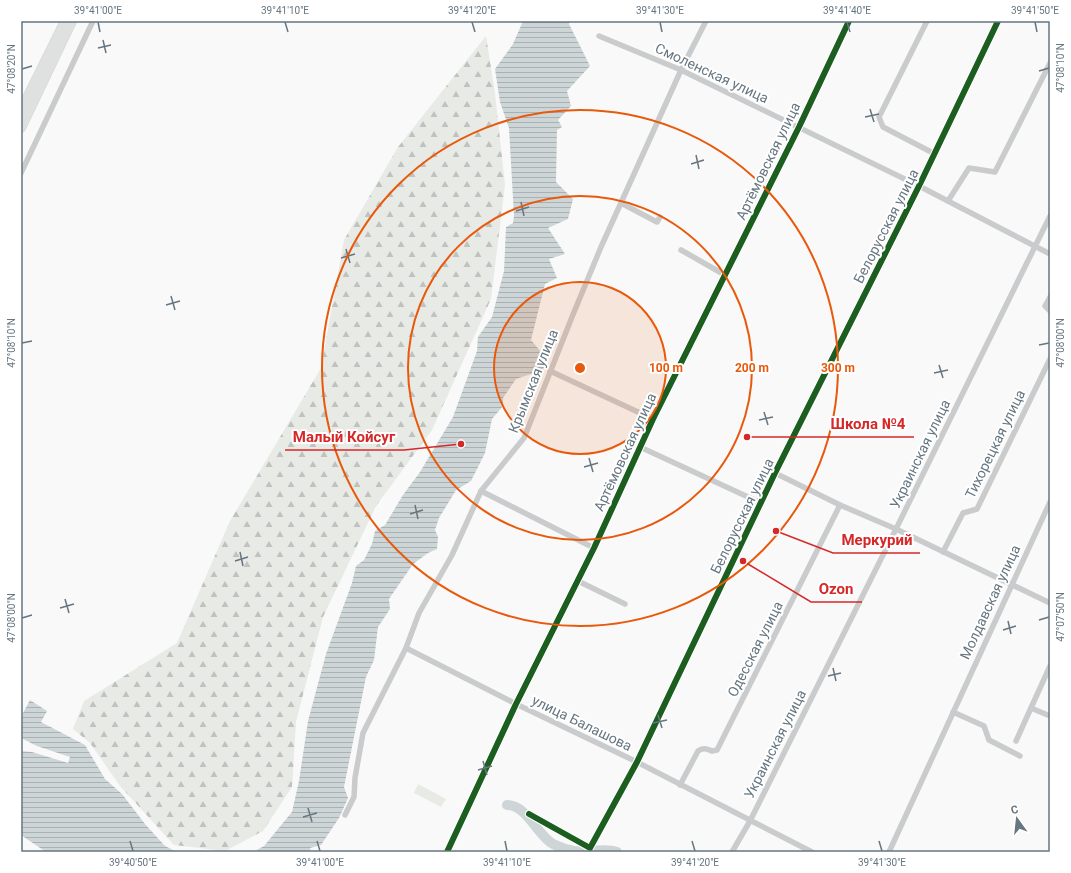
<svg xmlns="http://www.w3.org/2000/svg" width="1071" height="873" viewBox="0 0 1071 873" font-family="Roboto,sans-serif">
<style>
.forest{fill:url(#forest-firs)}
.garden{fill:#e8eae6}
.water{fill:url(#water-rules)}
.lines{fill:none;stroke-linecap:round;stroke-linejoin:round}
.river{stroke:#cdd5d7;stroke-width:10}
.primary-casing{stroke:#d5d6d7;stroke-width:10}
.street{stroke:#cacbcc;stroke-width:5.5}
.primary{stroke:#dfe0e0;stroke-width:9}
.cycleway-casing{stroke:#fff;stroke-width:8}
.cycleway{stroke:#1b5e20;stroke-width:6}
.ticks{fill:none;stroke:#667681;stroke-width:1.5}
.ring{fill:none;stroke:#e8590c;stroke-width:2}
.labels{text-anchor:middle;stroke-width:4;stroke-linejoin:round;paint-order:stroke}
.street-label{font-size:14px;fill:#667681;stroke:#fff}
.centre{fill:#e8590c;stroke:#fff;stroke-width:2}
.ring-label{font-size:12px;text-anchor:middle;font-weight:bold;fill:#e8590c;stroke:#fff;stroke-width:4;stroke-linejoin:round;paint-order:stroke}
.leader{fill:none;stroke:#d62828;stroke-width:1.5}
.callout-dot{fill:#d62828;stroke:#fff;stroke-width:1.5}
.callout-label{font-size:15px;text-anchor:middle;font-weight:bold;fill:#d62828;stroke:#fff;stroke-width:4;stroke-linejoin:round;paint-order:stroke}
.neatline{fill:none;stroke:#667681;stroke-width:1.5}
.ticks-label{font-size:10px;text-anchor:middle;fill:#667681}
</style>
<defs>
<pattern id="forest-firs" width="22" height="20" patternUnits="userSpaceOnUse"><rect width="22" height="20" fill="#e8eae6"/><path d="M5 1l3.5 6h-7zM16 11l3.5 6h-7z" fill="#c0c2c0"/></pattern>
<pattern id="water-rules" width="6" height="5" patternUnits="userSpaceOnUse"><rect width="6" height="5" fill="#cdd5d7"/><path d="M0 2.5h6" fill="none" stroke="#aab1b4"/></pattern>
</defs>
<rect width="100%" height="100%" fill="#f9f9f9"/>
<path class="forest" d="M 486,36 L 495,93 L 505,185 L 491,299 L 432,430 L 376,506 L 323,617 L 296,722 L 292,787 L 263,831 L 225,851 L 174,845 L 120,786 L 90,743 L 73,729 L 84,701 L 177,643 L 230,521 L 321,368 L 344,240 L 398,147 Z"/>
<path class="garden" d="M 418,784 L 446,799 L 441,807 L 414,793 Z"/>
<g class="water">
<path d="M 523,21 L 570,21 L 569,24 L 590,66 L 567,91 L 571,106 L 558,120 L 562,127 L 557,130 L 556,182 L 573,199 L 568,219 L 548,228 L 565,254 L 549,259 L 557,278 L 545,284 L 531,340 L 542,353 L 548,365 L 540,371 L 516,379 L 503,398 L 503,406 L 492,419 L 485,453 L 471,481 L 456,490 L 439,518 L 435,530 L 438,537 L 437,549 L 428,553 L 413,564 L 389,599 L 390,609 L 378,627 L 374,660 L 366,677 L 344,787 L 348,798 L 339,818 L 321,845 L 310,848 L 311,852 L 253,852 L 264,846 L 292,812 L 299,781 L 308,721 L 326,654 L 352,583 L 356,566 L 364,560 L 372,544 L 375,531 L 385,525 L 403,495 L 420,472 L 453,417 L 477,351 L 478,337 L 492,317 L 504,271 L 506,227 L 513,223 L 514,216 L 509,128 L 500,102 L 495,69 L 513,44 Z"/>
<path d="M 30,700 L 47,711 L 41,722 L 85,745 L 105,779 L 122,794 L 145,824 L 165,846 L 177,852 L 46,852 L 21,835 L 21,751 L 32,752 L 68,763 L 70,757 L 37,746 L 21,738 L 21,712 L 23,713 Z"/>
</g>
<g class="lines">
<path class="river" d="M 507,805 C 527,805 537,835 553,844 C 559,847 568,850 574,851 C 588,853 604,847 617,852"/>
<defs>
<g id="primary">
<path d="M 21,110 L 65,21"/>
<path d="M 21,128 L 72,21"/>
</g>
</defs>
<use href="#primary" class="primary-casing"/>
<g class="street">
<path d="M 927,21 L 879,117 L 883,127 L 935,154"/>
<path d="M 599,36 L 681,70 L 919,186 L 1050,254"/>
<path d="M 21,173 L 93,21"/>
<path d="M 948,201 L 969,168 L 995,172 L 1050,63"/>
<path d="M 621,203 L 657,222 L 660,217"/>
<path d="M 681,250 L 725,275"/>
<path d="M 1050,297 L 1045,306 L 1050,311"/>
<path d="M 550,371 L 653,419"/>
<path d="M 640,447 L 761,503"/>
<path d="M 775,473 L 840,505 L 896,529 L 1050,603"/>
<path d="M 481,491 L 594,548"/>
<path d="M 943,552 L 963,513 L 977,509 L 1050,359"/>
<path d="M 578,581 L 625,604"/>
<path d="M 406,648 L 516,704 L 637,762 L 812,852"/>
<path d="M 1031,708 L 1050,716"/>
<path d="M 953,712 L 984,726 L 989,740 L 1020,756"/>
<path d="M 1016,741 L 1050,666"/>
<path d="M 680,785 L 698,751 C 703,747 707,749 712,751 L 717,750 L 840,505"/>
<path d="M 529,814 L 590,848 L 637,762 L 775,473 L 919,186 L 998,21"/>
<path d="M 345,815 L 354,797 L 355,778 L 363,733 L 406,648 L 419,613 L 452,555 L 481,491 L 524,438 L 572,317 L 601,247 L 681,70 L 706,21"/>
<path d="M 447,852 L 516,704 L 594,548 L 653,419 L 799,127 L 849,21"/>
<path d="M 732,852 L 750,821 L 896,529 L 1050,216"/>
<path d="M 889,852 L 1050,502"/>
</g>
<use href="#primary" class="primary"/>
<defs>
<g id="cycleway">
<path d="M 529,814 L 590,848 L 637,762 L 775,473 L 919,186 L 998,21"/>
<path d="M 447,852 L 516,704 L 594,548 L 653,419 L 799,127 L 849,21"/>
</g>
</defs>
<use href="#cycleway" class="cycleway-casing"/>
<use href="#cycleway" class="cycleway"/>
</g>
<path class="ticks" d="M 98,22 L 100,32M 285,22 L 288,32M 472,22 L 475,32M 660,22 L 662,32M 847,22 L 850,32M 1035,22 L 1037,32M 103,40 L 106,53M 98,48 L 111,45M 22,69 L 32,66M 1039,71 L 1049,68M 870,109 L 874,122M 865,117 L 879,114M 696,155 L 699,169M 691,164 L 704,160M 521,202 L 524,216M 516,211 L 529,207M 346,249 L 350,263M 341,258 L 355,254M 171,296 L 175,310M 166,305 L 180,301M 22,343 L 32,341M 1039,345 L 1049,343M 939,365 L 943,378M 934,373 L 948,370M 764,412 L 768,425M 759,420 L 773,417M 589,458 L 593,472M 584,467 L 598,463M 415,505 L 418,519M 410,514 L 423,510M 240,552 L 243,566M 235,561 L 248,557M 65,599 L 69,613M 60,608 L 74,604M 22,618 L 32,615M 1039,620 L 1049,617M 1008,621 L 1011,634M 1003,630 L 1016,626M 833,668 L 836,681M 828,676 L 841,673M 658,715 L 662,728M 653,723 L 667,720M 483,761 L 487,775M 478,770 L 492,766M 308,808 L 312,822M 303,817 L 317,813M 130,841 L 133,851M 317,841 L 320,851M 505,841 L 507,851M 692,841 L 695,851M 879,841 L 882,851"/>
<circle cx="580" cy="368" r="86" fill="#e8590c" fill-opacity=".12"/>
<g class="ring">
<circle cx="580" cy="368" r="86"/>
<circle cx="580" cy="368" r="172"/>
<circle cx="580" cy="368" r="258"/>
</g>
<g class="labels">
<g class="street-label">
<text transform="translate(712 73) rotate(25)" y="5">Смоленская улица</text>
<text transform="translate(768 161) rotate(-64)" y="5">Артёмовская улица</text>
<text transform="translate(886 226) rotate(-63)" y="5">Белорусская улица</text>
<text transform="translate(533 381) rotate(-68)" y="5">Крымская улица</text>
<text transform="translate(995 444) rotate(-64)" y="5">Тихорецкая улица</text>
<text transform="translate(625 452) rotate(-65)" y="5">Артёмовская улица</text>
<text transform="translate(920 454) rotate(-64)" y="5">Украинская улица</text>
<text transform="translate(742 516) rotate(-64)" y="5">Белорусская улица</text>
<text transform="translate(990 602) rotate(-65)" y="5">Молдавская улица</text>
<text transform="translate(755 649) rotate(-63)" y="5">Одесская улица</text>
<text transform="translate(582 723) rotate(26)" y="5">улица Балашова</text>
<text transform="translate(775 744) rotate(-63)" y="5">Украинская улица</text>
</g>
</g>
<circle cx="580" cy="368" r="6" class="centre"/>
<g class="ring-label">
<text x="666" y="372">100 m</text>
<text x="752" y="372">200 m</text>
<text x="838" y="372">300 m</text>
</g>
<path class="leader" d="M747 437L823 437H914M461 444L404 450H285M776 531L833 553H920M743 561L811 602H862"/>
<g class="callout-dot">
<circle cx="747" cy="437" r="4"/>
<circle cx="461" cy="444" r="4"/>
<circle cx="776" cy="531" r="4"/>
<circle cx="743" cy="561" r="4"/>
</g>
<g class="callout-label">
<text x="868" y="429">Школа №4</text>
<text x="344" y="442">Малый Койсуг</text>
<text x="877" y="545">Меркурий</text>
<text x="836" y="594">Ozon</text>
</g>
<rect width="1071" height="873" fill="none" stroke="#ffffff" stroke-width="44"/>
<g transform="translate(1017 819) rotate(345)" stroke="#ffffff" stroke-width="3" paint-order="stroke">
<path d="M0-3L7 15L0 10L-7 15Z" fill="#667681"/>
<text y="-6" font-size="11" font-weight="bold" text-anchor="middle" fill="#667681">С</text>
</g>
<rect x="22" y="22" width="1027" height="829" class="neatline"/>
<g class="ticks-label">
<text x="98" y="14">39°41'00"E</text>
<text x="285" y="14">39°41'10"E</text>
<text x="472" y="14">39°41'20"E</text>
<text x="660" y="14">39°41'30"E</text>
<text x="847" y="14">39°41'40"E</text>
<text x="1035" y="14">39°41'50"E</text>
<text transform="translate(1060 68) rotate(-90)" y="4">47°08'10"N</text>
<text transform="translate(11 69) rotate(-90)" y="4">47°08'20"N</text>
<text transform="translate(1060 343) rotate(-90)" y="4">47°08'00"N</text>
<text transform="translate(11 343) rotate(-90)" y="4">47°08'10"N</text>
<text transform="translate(1060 617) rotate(-90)" y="4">47°07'50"N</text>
<text transform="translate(11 618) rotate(-90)" y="4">47°08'00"N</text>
<text x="133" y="866">39°40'50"E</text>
<text x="320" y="866">39°41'00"E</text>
<text x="507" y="866">39°41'10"E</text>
<text x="695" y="866">39°41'20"E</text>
<text x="882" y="866">39°41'30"E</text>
</g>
</svg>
